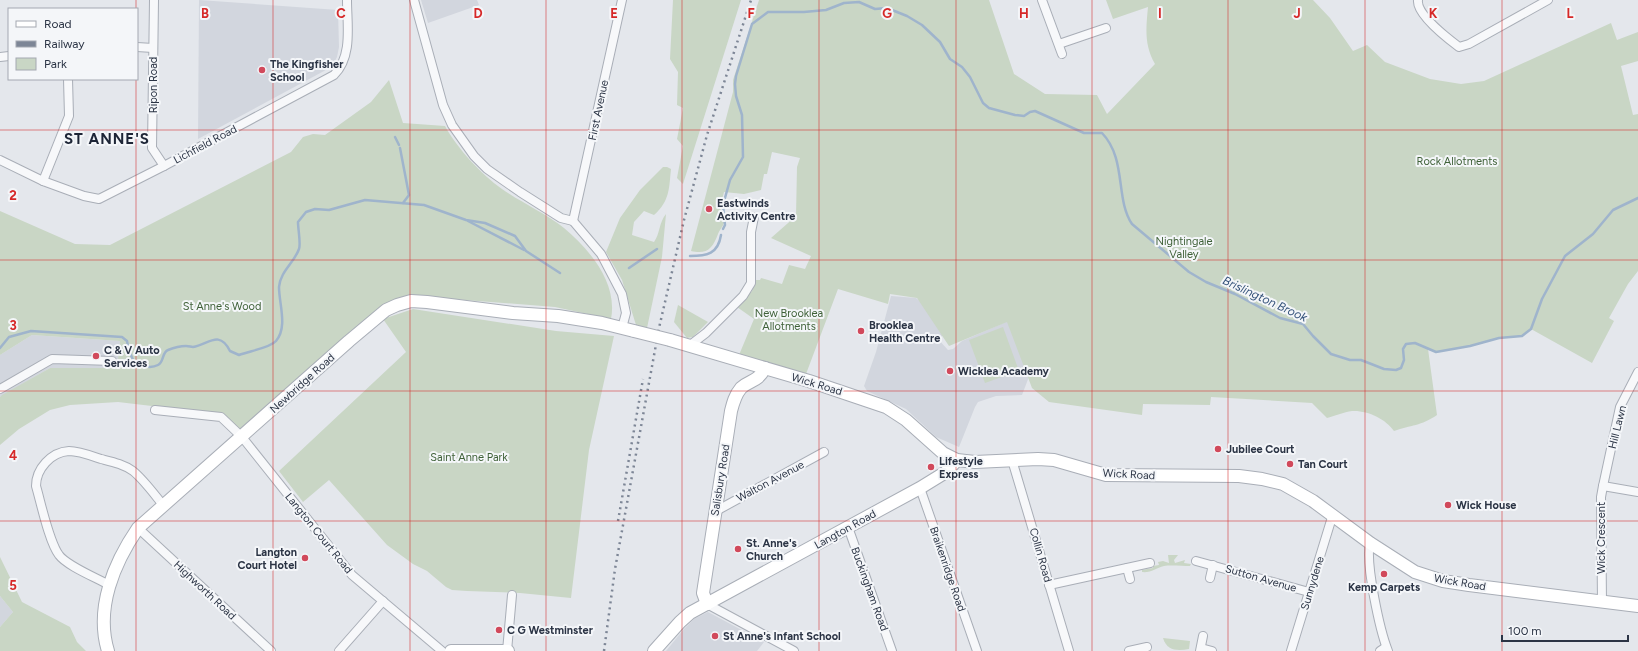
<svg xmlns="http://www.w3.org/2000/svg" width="1638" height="651" viewBox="0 0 1638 651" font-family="Figtree,sans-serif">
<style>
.built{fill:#d2d6de}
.green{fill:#c9d6c5}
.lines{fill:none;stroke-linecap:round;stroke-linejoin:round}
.stream{stroke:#9fb4cc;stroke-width:2.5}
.street-casing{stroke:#a9aeb7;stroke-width:10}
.secondary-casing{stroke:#a9aeb7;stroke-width:14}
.street{stroke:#f7f8fa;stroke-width:8}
.secondary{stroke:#fff;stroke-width:12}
.rail{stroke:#7d8696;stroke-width:2.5;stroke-dasharray:2 4;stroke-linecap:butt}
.secondary-bridge-casing{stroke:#a9aeb7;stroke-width:14;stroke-linecap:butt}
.secondary-bridge{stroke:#fff;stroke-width:12}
.grid{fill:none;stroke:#d62828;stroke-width:1;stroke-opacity:0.55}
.poi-dot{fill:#d1495b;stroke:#f4f6f9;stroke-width:1.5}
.labels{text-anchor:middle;stroke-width:4;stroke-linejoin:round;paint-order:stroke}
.poi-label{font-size:11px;font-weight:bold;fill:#2b3445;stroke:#f4f6f9;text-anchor:start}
.street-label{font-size:11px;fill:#2b3445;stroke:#f4f6f9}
.park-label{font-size:11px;fill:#3f6138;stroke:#f4f6f9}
.water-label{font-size:12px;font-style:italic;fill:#34527a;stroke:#f4f6f9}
.district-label{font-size:15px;font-weight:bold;letter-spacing:1px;fill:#1d2536;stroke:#f4f6f9}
.grid-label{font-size:13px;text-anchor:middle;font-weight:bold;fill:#d62828;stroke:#f4f6f9;stroke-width:4;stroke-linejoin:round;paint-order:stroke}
</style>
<rect width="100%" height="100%" fill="#e4e7ec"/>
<g class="built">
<path d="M 199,0 L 338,10 L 339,47 L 337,57 L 333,65 L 324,71 L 198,139 Z"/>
<path d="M 421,0 L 477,0 L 479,5 L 428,23 Z"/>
<path d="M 891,296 L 916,298 L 953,329 L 938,339 L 948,350 L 953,349 L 962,341 L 1020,316 L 1030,374 L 1022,395 L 996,396 L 978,402 L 975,407 L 959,447 L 936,437 L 906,409 L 867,391 L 864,386 L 876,352 Z"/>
<path d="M 32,335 L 120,341 L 117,368 L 50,368 L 0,397 L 0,355 Z"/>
<path d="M 0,596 L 13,612 L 0,627 Z"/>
<path d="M 708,612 L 764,642 L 757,651 L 666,651 L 684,629 L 694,619 Z"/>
</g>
<g class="green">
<path d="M 673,0 L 741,0 L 683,184 L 677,178 L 683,146 L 677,139 L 683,108 L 677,105 L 678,72 L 670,59 Z"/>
<path d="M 759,0 L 989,0 L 1014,74 L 1045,94 L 1097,95 L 1107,114 L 1155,64 C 1144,45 1146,28 1148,7 L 1113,19 L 1106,0 L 1313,0 L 1330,18 L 1353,51 L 1367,45 L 1385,62 L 1430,79 L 1461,84 L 1484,81 L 1611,23 L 1617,40 L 1638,32 L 1638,61 L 1621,66 L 1633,115 L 1638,114 L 1638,271 L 1628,284 L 1609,318 L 1614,321 L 1592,363 L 1531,329 L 1522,336 L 1499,338 L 1470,346 L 1436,352 L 1428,349 L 1437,415 C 1421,426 1411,425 1394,431 C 1386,419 1367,410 1352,411 C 1344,412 1334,416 1327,418 L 1312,403 L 1211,397 L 1210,405 L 1143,404 L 1142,415 L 1049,402 L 1032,388 L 1007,322 L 949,346 L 917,298 L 890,294 L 888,304 L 838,289 L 806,374 L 739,355 L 754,319 L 737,307 L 752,291 L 756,280 L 760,280 L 761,278 L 782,284 L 789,265 L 805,269 L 811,256 L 771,238 L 796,216 L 797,167 L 800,158 L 772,152 L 767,174 L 764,174 L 761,190 L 744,194 L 724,192 C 723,197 720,203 720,208 C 721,213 725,218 724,223 C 723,227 719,230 718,234 C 713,248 707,255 691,251 L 733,92 L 733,80 Z"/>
<path d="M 389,80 L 403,123 L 445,126 C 457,148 481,174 502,189 C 522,203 545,213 564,228 C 590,250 618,283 611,319 L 555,307 L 413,296 L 398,298 L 389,303 L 239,430 L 227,417 L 211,413 L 118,402 L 70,405 L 50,410 L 19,429 L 0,445 L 0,397 L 2,395 L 50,368 L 117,368 L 120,341 L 32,335 L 0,355 L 0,211 L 75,244 L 110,245 L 291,152 L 303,137 L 313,134 L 325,135 L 371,102 Z"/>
<path d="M 663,167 L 667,167 L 671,169 C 669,188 670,201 654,215 L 644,211 L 634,222 L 632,235 L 654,242 C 660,234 659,222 666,214 L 662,257 L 647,328 L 636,325 L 622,280 L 606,252 L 620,218 L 640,190 Z"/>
<path d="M 678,305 L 708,322 L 693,337 L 687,338 L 674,322 Z"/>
<path d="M 413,309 L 556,331 L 614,336 L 589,450 L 571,598 L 520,593 L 467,591 L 452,590 L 446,587 L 427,571 L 413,564 L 387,545 L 329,480 L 303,502 L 279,471 L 406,352 L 383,319 Z"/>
<path d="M 1003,327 L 1019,371 L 985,383 L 969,340 Z"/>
<path d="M 1168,555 L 1178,555 L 1174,560 L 1175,563 L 1185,560 L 1184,563 L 1191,564 L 1190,566 C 1183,566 1170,565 1164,566 C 1156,568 1151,573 1142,572 L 1142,570 L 1153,568 L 1153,566 L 1159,565 L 1158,562 L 1163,561 L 1169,563 Z"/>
<path d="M 0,557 L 22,602 L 70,627 L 77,642 L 86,651 L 0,651 L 0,627 L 13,612 L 0,596 Z"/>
<path d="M 1163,638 L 1190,641 L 1189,649 C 1177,651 1167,651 1163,638 Z"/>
</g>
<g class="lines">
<g class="stream">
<path d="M 395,137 L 399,145"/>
<path d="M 400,148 L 409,195 L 403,203"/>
<path d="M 468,221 L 524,250"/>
<path d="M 723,229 L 725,225 L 723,205 L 730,180 L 743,157 L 742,115 L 736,96 L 735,84 L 736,76 L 752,24 L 768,12 L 804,12 L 826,10 L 844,3 L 859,2 L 875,9 L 887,8 L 907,16 L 922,25 L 940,42 L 950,59 L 962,67 L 970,77 L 983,103 L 989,108 L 1015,115 L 1024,116 L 1030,112 L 1035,111 L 1084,133 L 1102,133 C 1127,159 1115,199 1132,224 L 1189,272 L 1206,282 L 1235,294 L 1280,318 L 1303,324 L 1313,336 L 1331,354 L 1350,360 L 1361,360 L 1384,369 L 1396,370 L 1401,368 L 1404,360 L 1403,349 L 1406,344 L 1415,343 L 1436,352 L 1470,346 L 1499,338 L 1522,336 L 1531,329 L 1542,299 L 1565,256 L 1593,234 L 1613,210 L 1638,198"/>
<path d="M 690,256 C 707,256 718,254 721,235"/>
<path d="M 629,268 L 657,249"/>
<path d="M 0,348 L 9,337 L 31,331 L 122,337 L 127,341 L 129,351 L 134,362 C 142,366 150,369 158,365 C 164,362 162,352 168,350 C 173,348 181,346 186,346 C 189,346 191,347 193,347 C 208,345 219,329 230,351 L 239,355 C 249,351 270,348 276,341 C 288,327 279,304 279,287 C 280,272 294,263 299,249 C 301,244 298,229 298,222 L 306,212 L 315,209 L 329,210 L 365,200 L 424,205 L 466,220 L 485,223 L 515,236 L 526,251 L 560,273"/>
</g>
<defs>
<g id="street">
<path d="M 154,0 L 152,148 L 164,166"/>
<path d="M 414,0 L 443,105 L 452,125 L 474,156 L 487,169 L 520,192 L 561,218 L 573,221 L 601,254 L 622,294 L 626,313 L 622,328"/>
<path d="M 1042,0 L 1062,54"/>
<path d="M 1418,0 C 1416,14 1447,38 1459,47 L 1469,44 L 1548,0"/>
<path d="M 1059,44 L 1106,28"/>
<path d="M 137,47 L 153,48"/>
<path d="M 0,57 L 9,56"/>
<path d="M 0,160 L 43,181 L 84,196 L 99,199 L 164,166 L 334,75 C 353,56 347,25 347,0"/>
<path d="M 43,181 L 69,116 L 68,79"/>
<path d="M 573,221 L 622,0"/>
<path d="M 689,346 L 706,333 L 743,296 L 751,283 L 751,232 L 754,217"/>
<path d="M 0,389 L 52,359 L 112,361"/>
<path d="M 155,410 L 221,417 L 242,437 L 352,575 L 442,651"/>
<path d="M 1012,460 L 1069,651"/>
<path d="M 1603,486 L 1620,407 L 1638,372"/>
<path d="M 920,488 L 977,651"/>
<path d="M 716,511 L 824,452"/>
<path d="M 848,527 L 892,651"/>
<path d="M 138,528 L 271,651"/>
<path d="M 1370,543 C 1365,563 1380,631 1388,651"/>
<path d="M 1196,561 L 1309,592"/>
<path d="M 1127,568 L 1130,579"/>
<path d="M 1210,578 L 1213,565"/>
<path d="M 109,585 C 97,578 67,566 59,555 C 49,542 41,503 36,486 C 36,469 51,452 69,451 C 79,451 92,456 101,459 C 113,462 123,464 133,471 C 144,480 154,494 163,505"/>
<path d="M 1049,585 L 1150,563"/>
<path d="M 1602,602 L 1601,497 L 1603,486 L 1638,492"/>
<path d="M 707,604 L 794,651"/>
<path d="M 1201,648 L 1212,651"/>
<path d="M 339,651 L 383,601"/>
<path d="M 507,651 L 512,595"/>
<path d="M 1129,651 L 1147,647"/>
<path d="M 1200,651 L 1203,636"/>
<path d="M 1291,651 L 1333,514"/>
<path d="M 1380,651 L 1386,647"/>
</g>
<g id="secondary">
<path d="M 670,340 L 809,381 L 886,407 L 906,420 L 943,453 L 957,460 L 975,462 L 1038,459 L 1054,460 L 1106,475 L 1239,476 L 1262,479 L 1283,484 L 1313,501 L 1370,543 L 1415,572 L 1443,581 L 1469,585 L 1638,606"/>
<path d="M 707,604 L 703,593 L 731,411 C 733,403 735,395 741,388 C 751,379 757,383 765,368"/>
<path d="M 108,651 C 95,608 114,563 138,528 L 349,341 L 386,310 L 397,305 L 411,301 L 427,302 L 513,313 L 558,316 L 602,323 L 634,331"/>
<path d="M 451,651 L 508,651"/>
<path d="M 654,651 L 680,622 L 690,613 L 920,488 L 946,472 L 957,460"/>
</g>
</defs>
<use href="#street" class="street-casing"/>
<use href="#secondary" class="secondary-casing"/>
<use href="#street" class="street"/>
<use href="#secondary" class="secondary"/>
<g class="rail">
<path d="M 618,521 L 643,379"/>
<path d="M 604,651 L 615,569 L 659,328 L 684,220 L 707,135 L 751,0"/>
</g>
<defs>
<path id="secondary-bridge" d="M 634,331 L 670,340"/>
</defs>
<use href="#secondary-bridge" class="secondary-bridge-casing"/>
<use href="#secondary-bridge" class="secondary-bridge"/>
</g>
<path class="grid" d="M 136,0 L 136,9M 273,0 L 273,651M 410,0 L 410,651M 546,0 L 546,651M 682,0 L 682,651M 819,0 L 819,651M 956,0 L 956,651M 1092,0 L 1092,651M 1228,0 L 1228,651M 1365,0 L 1365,651M 1502,0 L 1502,651M 136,79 L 136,651M 0,130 L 1638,130M 0,260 L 1638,260M 0,391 L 1638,391M 0,521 L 1638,521"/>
<g class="poi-dot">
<circle cx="262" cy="70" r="4"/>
<circle cx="709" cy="209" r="4"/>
<circle cx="861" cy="331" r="4"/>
<circle cx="96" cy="356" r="4"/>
<circle cx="950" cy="371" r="4"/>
<circle cx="1218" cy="449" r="4"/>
<circle cx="1290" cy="464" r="4"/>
<circle cx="931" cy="467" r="4"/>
<circle cx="1448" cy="505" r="4"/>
<circle cx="738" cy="549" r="4"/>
<circle cx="305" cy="558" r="4"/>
<circle cx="1384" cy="574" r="4"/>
<circle cx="499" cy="630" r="4"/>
<circle cx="715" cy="636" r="4"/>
</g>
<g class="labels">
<g class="poi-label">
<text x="270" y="68">The Kingfisher<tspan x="270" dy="13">School</tspan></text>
<text x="717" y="207">Eastwinds<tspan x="717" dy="13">Activity Centre</tspan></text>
<text x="869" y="329">Brooklea<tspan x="869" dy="13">Health Centre</tspan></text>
<text x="104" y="354">C &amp; V Auto<tspan x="104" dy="13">Services</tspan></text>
<text x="958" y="375">Wicklea Academy</text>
<text x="1226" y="453">Jubilee Court</text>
<text x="939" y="465">Lifestyle<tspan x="939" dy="13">Express</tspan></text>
<text x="1298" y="468">Tan Court</text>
<text x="1456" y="509">Wick House</text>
<text x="746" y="547">St. Anne's<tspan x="746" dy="13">Church</tspan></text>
<text x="297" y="556" text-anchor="end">Langton<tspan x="297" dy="13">Court Hotel</tspan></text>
<text x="1384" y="591" text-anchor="middle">Kemp Carpets</text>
<text x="507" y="634">C G Westminster</text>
<text x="723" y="640">St Anne's Infant School</text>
</g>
<g class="street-label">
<text transform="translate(153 85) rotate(-90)" y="4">Ripon Road</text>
<text transform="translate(598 110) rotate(-78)" y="4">First Avenue</text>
<text transform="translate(205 144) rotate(-28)" y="4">Lichfield Road</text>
<text transform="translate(302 383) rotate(-42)" y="4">Newbridge Road</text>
<text transform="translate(817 384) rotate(17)" y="4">Wick Road</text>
<text transform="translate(1617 427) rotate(-76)" y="4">Hill Lawn</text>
<text transform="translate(1129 474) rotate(3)" y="4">Wick Road</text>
<text transform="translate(720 480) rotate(-81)" y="4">Salisbury Road</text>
<text transform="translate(770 481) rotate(-28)" y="4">Walton Avenue</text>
<text transform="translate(845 529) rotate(-29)" y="4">Langton Road</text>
<text transform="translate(319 533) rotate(51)" y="4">Langton Court Road</text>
<text transform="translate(1601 538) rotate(-90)" y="4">Wick Crescent</text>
<text transform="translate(1041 555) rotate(74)" y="4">Collin Road</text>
<text transform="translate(948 569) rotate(71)" y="4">Braikenridge Road</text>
<text transform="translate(1261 578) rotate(16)" y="4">Sutton Avenue</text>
<text transform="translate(1460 582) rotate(10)" y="4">Wick Road</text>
<text transform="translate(1312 583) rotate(-73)" y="4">Sunnydene</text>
<text transform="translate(870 589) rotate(70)" y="4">Buckingham Road</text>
<text transform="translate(205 590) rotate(43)" y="4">Highworth Road</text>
</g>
<g class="park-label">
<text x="1457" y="165">Rock Allotments</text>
<text x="1184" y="245">Nightingale<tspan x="1184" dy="13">Valley</tspan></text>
<text x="222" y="310">St Anne's Wood</text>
<text x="789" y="317">New Brooklea<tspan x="789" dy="13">Allotments</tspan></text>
<text x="469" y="461">Saint Anne Park</text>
</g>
<g class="water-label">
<text transform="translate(1265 299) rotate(25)" y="4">Brislington Brook</text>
</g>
<g class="district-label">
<text x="107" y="144">ST ANNE'S</text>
</g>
</g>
<g class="grid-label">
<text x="205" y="18">B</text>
<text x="341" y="18">C</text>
<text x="478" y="18">D</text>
<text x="614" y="18">E</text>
<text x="751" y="18">F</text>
<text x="887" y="18">G</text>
<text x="1024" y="18">H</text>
<text x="1160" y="18">I</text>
<text x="1297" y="18">J</text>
<text x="1433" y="18">K</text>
<text x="1570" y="18">L</text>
<text x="13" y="200">2</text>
<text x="13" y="330">3</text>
<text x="13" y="460">4</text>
<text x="13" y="590">5</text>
</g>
<rect x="8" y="8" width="130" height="72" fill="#f4f6f9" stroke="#a4a8b1"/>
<rect x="16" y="21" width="20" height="6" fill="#ffffff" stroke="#a4a8b1"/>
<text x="44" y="28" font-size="12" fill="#2b3445">Road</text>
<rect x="16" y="41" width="20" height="6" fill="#7d8696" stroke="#a4a8b1"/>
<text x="44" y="48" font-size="12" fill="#2b3445">Railway</text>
<rect x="16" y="58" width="20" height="12" fill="#c9d6c5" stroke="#a4a8b1"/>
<text x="44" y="68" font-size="12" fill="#2b3445">Park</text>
<path d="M1502 635v6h126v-6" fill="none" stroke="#2b3445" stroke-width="2"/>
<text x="1508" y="635" font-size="12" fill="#2b3445" stroke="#f4f6f9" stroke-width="3" paint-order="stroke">100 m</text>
</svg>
